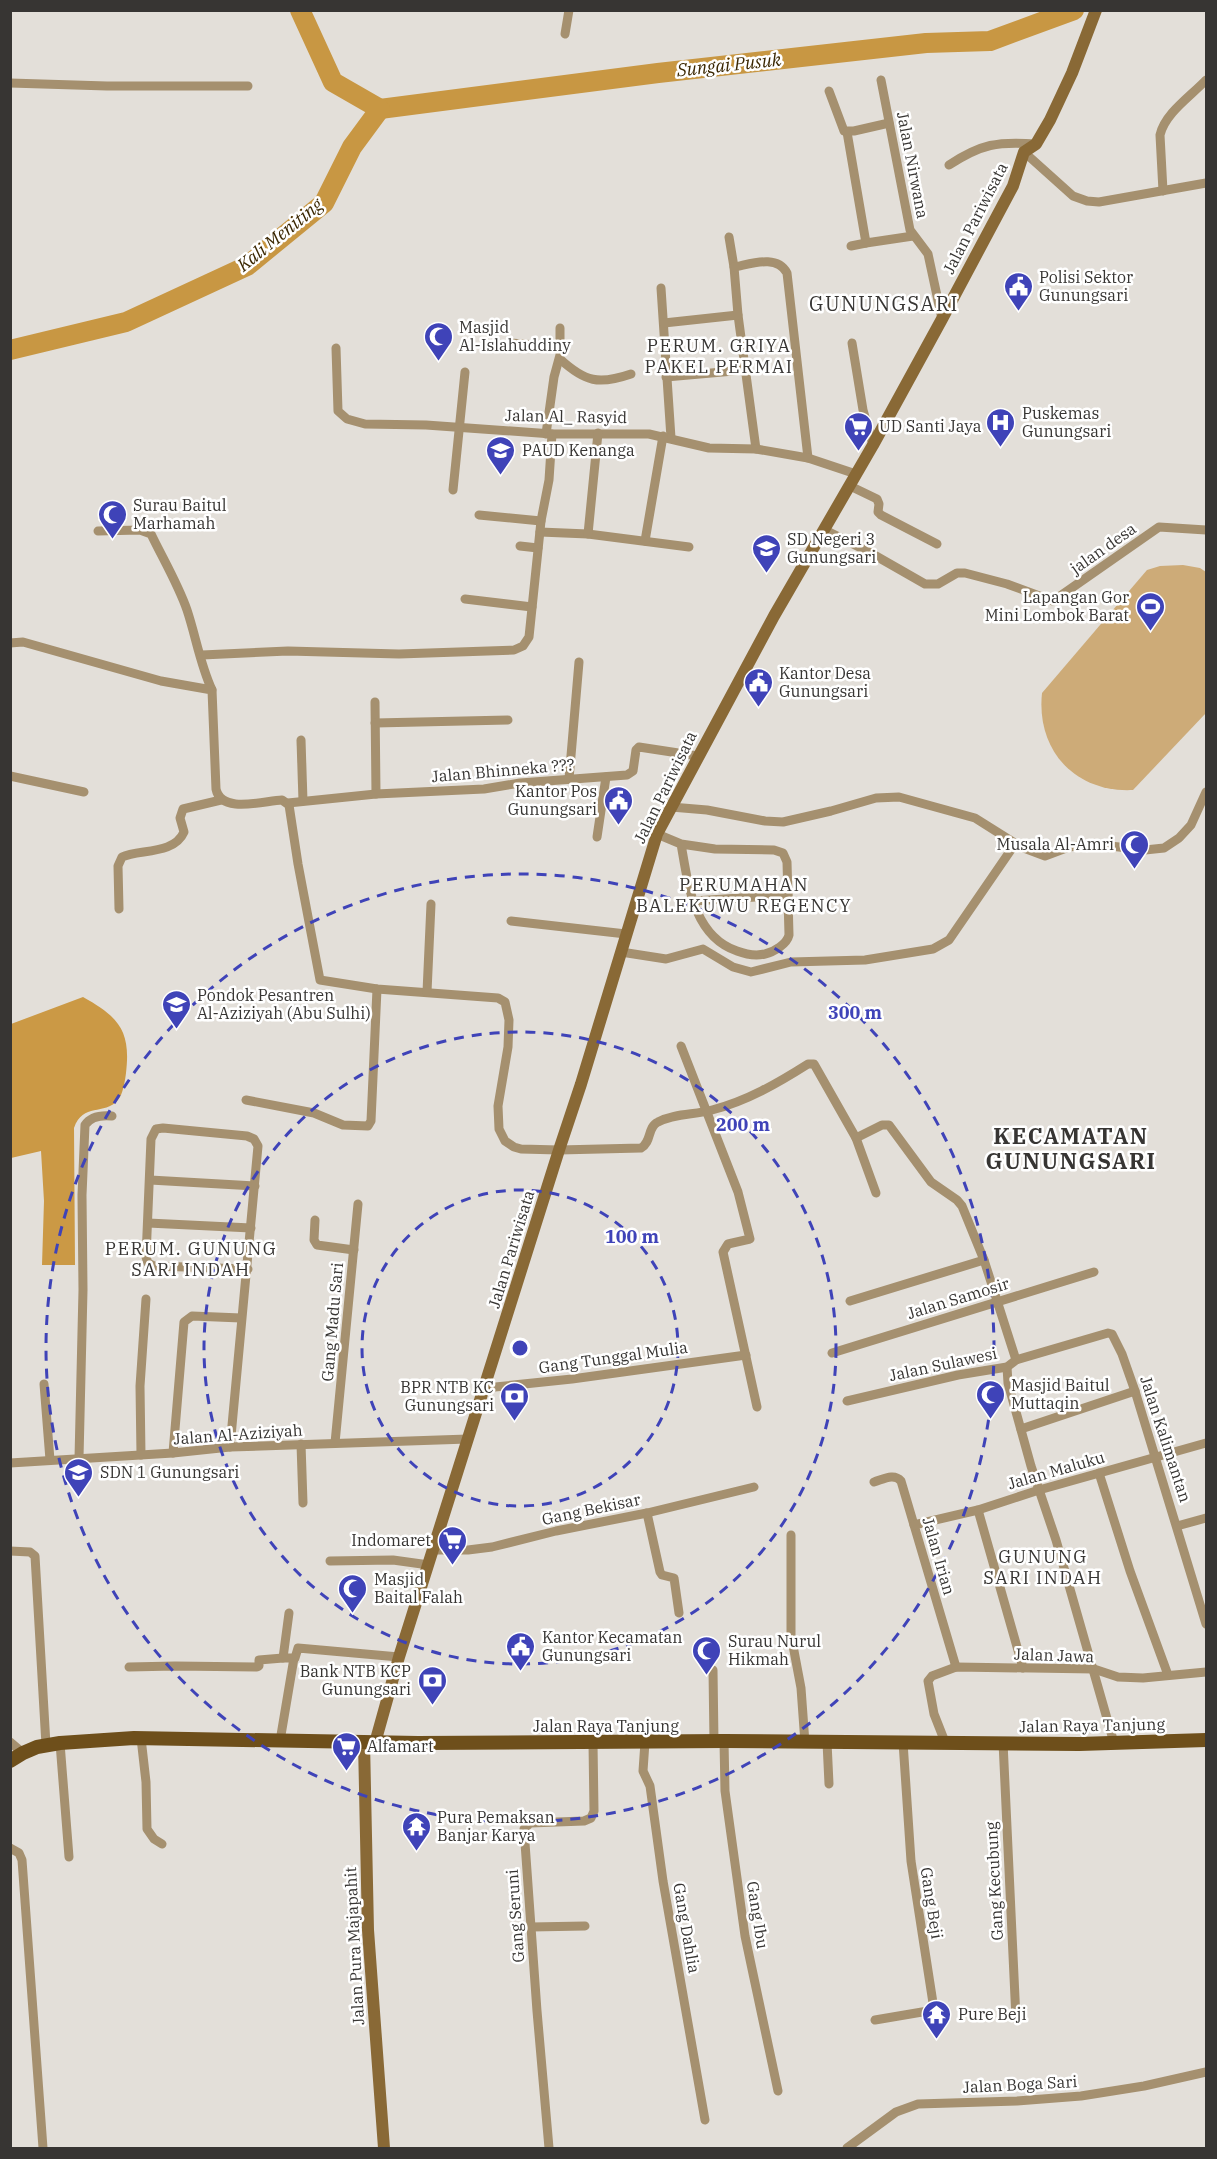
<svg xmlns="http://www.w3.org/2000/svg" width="1217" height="2159" viewBox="0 0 1217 2159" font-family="'IBM Plex Serif',serif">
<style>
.green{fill:#cdab78}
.forest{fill:#cb9945}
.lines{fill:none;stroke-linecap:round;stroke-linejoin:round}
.river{stroke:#c89743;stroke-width:20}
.street{stroke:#a5906f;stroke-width:9}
.secondary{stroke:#896936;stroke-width:12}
.primary{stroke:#6e4f1b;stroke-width:14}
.ring{fill:none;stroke:#3f43b8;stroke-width:3;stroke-dasharray:10 8}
.labels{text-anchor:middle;stroke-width:5;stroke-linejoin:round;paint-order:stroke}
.street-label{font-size:16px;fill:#373533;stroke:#fff}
.poi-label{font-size:16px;fill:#373533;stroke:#fff;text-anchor:start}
.water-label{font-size:18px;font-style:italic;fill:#3a2601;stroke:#fff}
.neighbourhood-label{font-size:18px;letter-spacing:1.5px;fill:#373533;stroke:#fff}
.quarter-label{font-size:20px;letter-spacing:1.5px;fill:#373533;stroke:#fff}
.district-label{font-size:22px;font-weight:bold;letter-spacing:1.5px;fill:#373533;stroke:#fff}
.centre{fill:#3f43b8;stroke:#fff;stroke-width:3}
.ring-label{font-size:18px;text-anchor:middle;font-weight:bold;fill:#3f43b8;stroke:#fff;stroke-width:5;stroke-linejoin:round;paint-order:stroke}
</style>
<rect width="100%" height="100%" fill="#e3dfd9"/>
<path class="green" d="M 1183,565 L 1200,568 L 1206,572 L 1206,713 L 1133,790 C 1075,793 1036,750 1042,693 L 1147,570 L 1160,566 Z"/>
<path class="forest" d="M 83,997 C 119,1017 131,1031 126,1073 C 125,1081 123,1094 118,1100 C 104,1116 83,1102 74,1128 L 75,1265 L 42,1265 L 44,1201 L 41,1151 L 11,1158 L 11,1024 Z"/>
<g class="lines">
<g class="river">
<path d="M 380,109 L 658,73 L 926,43 L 990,41 L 1074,10"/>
<path d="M 10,350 L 126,322 L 247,266 L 324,203 L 352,147 L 380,109 L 333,82 L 300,10"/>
</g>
<g class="street">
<path d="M 565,34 L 569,10"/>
<path d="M 881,80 L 910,230 L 928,254 L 942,319"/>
<path d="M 10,83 L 107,86 L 248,86"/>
<path d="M 829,91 L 844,131 L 854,131 L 889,123"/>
<path d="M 847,132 L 866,243 L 913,236"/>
<path d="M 1024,152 L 1073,196 L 1087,201 L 1099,202 L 1206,183"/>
<path d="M 949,165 C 981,144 998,141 1036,144"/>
<path d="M 1163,191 L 1160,135 C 1165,113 1191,96 1206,80"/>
<path d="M 729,237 L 734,267 L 738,315 L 756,449"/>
<path d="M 851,246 L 866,243"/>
<path d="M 734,267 C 751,264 777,254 787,273 L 808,458"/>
<path d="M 661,288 L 671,438"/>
<path d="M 664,323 L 738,315"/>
<path d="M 511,343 L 560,347"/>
<path d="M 852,343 L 863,410 L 873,445"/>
<path d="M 336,348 L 338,411 L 347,419 L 365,424 L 426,425 L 552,434 L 649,434 L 709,448 L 756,449 L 808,458 L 856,474"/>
<path d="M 560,359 C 585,382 599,385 631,374"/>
<path d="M 666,377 L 745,370"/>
<path d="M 546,434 L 554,377 L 560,355 L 560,328"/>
<path d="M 850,486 L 877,499 L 879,504 L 878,512 L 881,515 L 937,544"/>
<path d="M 453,490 L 465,372"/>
<path d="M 479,515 L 541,521"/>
<path d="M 825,530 L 869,552 L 925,584 L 938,584 L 957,573 L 965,573 L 1007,584 L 1053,601 L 1159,527 L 1206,530"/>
<path d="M 98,531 L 140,530 L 151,534 C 163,559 178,584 187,610 C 196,637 200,664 212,690"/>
<path d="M 540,532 L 588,534 L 689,547"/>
<path d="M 588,534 L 598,433"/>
<path d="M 645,541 L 663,436"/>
<path d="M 520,546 L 538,548"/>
<path d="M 465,599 L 532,607"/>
<path d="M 10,643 L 23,642 L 161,681 L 212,690 L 216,789 C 221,814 263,801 282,800 L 289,805 L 298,864 L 320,980 L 377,989 L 498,998 L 505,1002 L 509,1020 L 508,1047 L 498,1106 L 499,1129 L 505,1141 L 514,1147 L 521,1149 L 559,1150 L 641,1148 C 652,1142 647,1127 658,1122 C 675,1113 695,1115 712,1110 C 747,1101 778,1083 808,1064 L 814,1064 L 856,1138 L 882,1125 L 889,1125 L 931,1182 L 957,1200 L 962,1206 L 984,1260 L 1016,1360"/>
<path d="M 202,655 L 288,651 L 399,654 L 514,650 L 523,646 L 529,637 L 541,521 L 549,480 L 552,434"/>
<path d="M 375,702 L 376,794"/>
<path d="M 375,723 L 508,720"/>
<path d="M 301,740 L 303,801"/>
<path d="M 10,776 L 84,792"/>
<path d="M 569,779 L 579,662"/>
<path d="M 288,803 L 376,794 L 484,789 L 520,783 L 627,775 L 633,771 L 636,750 L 639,747 L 698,756"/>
<path d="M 671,807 L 707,810 L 765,821 L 783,822 L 831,811 L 876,798 L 899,797 L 975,818 L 1021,847 L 1045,856 L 1069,847 L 1093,844 L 1145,850 L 1164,848 L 1179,838 L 1191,825 L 1206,792"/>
<path d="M 657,834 L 681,844 L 715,849 L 774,850 L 783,853 L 787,862 L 789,935 C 787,944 774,952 765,954 C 756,956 745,954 737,951 C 693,936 688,883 681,844"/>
<path d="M 597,837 L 606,777"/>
<path d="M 693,901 L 788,895"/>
<path d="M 119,909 L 118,866 L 122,857 C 139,849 174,855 184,832 L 180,818 L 183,809 L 221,800"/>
<path d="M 511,921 L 626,934"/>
<path d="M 621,952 L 666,959 L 703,949 L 733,967 L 751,972 L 791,962 L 865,960 L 933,949 L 949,940 L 1015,844"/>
<path d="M 427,992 L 431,904"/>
<path d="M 681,1046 L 738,1192 L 750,1239 L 728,1244 L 723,1252 L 757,1407"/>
<path d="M 246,1100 L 314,1113 L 343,1125 L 368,1126 L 371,1121 L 377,989"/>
<path d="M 856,1138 L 876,1193"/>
<path d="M 150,1180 L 255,1186"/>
<path d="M 315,1220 L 314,1240 L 317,1245 L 354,1250"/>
<path d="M 148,1223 L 251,1228"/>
<path d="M 850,1301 L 984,1260"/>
<path d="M 832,1353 L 1094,1272"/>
<path d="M 1007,1367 L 1008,1383 L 1031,1466 L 1056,1540 L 1114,1743"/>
<path d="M 44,1384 L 50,1460"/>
<path d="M 485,1388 L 572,1379 L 746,1355"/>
<path d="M 847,1401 L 958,1375 L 1007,1367 L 1016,1360 L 1108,1333 L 1112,1334 L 1122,1354 L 1135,1391 L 1206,1624"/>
<path d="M 1021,1429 L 1135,1391"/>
<path d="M 335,1443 L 358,1204"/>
<path d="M 301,1444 L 303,1503"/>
<path d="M 230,1447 L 258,1146 L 254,1139 L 247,1136 L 163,1128 L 156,1129 L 151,1139 L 146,1257 L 148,1263 L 154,1266 L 248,1269"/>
<path d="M 173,1453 L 184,1322 L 192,1316 L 241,1318"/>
<path d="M 141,1455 L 140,1386 L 146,1299"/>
<path d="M 79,1458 L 83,1290 L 82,1195 L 85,1125 C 91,1116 102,1115 112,1116"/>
<path d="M 10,1463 L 173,1453 L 230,1447 L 468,1439"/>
<path d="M 1099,1473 L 1130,1571 L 1168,1675"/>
<path d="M 874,1482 C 884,1479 894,1473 901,1481 L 956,1667"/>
<path d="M 978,1510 L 1023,1668"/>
<path d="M 647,1513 L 660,1572 L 662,1575 L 674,1578 L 679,1613"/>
<path d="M 914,1525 L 978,1510 L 1039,1490 L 1206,1443"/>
<path d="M 1177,1526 L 1206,1518"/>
<path d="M 791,1535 L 791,1635 L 801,1688 L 805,1743"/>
<path d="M 434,1550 L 468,1550 L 492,1547 L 556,1531 L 647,1513 L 754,1487"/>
<path d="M 10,1551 L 30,1552 L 35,1556 L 46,1745"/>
<path d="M 330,1561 L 393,1560 L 429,1565"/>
<path d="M 294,1658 L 295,1658 L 298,1648 L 399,1657"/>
<path d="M 129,1667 L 175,1666 L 257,1667 L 259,1666 L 259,1660 L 283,1658"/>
<path d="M 713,1670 L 714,1742"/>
<path d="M 141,1738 L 146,1782 L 147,1829 L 154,1839 L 162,1844"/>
<path d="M 280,1741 L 294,1658 L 283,1658 L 289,1613"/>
<path d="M 724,1741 L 725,1791 L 745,1936 L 778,2091"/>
<path d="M 10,1742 L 23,1753"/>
<path d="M 645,1742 L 643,1771 L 650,1786 L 663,1881 L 705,2120"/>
<path d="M 827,1742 L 829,1784"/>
<path d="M 945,1742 L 934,1714 L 928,1681 L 932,1676 L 956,1667 L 1094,1669 L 1118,1677 L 1143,1678 L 1206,1672"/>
<path d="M 1003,1742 L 1016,2019"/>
<path d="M 60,1743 L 69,1857"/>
<path d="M 10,1848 L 19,1853 L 22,1860 L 43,2148"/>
<path d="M 531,1927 L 585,1926"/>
<path d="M 875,2020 L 928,2011 L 931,2009 L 933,2003 L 911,1861 L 903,1742"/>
<path d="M 549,2148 L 537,2011 L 524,1829 L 530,1823 L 584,1821 L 591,1818 L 594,1811 L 593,1743"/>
<path d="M 847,2148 L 896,2112 L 918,2104 L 1017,2101 L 1081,2096 L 1144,2086 L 1206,2072"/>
</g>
<g class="secondary">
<path d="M 364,1742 L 368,1930 L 384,2148"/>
<path d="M 375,1743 L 399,1657 L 559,1150 L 581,1084 L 657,834 L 774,616 L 873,445 L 942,319 L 1013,186 L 1024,152 L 1036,144 L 1050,120 L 1072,73 L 1096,10"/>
</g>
<path class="primary" d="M 10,1761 L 23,1753 L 37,1747 L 60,1743 L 134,1738 L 418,1743 L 724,1741 L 1079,1744 L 1206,1740"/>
</g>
<g class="ring">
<circle cx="520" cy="1348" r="158"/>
<circle cx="520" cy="1348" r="316"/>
<circle cx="520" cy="1348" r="474"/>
</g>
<defs>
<symbol id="civic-pin" viewBox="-11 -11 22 30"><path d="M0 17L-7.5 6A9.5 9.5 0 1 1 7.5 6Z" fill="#3f43b8" stroke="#fff"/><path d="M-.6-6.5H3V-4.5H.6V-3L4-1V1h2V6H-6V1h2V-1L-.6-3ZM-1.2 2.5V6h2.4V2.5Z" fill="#fff"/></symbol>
<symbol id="mosque-pin" viewBox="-11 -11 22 30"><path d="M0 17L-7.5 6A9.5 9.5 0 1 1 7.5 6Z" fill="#3f43b8" stroke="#fff"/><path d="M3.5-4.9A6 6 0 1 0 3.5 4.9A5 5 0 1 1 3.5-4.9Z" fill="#fff"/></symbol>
<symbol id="hospital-pin" viewBox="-11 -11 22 30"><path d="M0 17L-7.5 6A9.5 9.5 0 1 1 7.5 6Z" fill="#3f43b8" stroke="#fff"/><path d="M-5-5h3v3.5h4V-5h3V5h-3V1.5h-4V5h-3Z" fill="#fff"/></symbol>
<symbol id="supermarket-pin" viewBox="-11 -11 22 30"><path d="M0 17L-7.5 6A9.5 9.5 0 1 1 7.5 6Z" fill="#3f43b8" stroke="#fff"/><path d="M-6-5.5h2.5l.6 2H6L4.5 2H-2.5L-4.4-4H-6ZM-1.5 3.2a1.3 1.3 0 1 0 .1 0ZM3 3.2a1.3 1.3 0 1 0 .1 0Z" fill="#fff"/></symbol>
<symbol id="school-pin" viewBox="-11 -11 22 30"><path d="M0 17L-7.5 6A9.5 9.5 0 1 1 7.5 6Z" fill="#3f43b8" stroke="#fff"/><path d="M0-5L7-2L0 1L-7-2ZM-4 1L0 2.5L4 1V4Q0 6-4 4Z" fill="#fff"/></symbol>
<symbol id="stadium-pin" viewBox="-11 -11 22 30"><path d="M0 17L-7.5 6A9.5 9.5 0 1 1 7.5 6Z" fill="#3f43b8" stroke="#fff"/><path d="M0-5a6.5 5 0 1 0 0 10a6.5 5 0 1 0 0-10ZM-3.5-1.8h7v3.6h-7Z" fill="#fff"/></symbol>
<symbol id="bank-pin" viewBox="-11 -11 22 30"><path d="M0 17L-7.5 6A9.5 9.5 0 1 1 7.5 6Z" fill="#3f43b8" stroke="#fff"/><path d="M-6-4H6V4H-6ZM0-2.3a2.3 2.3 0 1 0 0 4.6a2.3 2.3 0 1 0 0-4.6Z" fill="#fff"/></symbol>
<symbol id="temple-pin" viewBox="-11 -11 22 30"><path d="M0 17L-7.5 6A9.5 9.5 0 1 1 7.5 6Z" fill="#3f43b8" stroke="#fff"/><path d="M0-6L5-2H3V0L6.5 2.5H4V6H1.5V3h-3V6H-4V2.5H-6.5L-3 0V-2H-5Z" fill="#fff"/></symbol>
</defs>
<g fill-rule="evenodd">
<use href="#civic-pin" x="1002" y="270" width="33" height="45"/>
<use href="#mosque-pin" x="422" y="320" width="33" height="45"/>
<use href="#hospital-pin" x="984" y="406" width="33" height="45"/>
<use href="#supermarket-pin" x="842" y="410" width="33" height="45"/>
<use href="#school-pin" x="484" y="434" width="33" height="45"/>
<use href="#mosque-pin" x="96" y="498" width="33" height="45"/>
<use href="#school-pin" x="750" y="532" width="33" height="45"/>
<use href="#stadium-pin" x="1134" y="590" width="33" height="45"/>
<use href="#civic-pin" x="742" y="666" width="33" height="45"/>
<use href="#civic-pin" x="602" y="784" width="33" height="45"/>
<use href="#mosque-pin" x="1118" y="828" width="33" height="45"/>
<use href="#school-pin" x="160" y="988" width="33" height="45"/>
<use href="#mosque-pin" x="974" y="1378" width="33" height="45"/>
<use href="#bank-pin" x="498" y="1380" width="33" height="45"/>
<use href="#school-pin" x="62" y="1456" width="33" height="45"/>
<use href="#supermarket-pin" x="436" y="1524" width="33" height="45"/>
<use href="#mosque-pin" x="336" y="1572" width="33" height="45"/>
<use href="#civic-pin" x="504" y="1630" width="33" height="45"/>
<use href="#mosque-pin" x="690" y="1634" width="33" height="45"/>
<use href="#bank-pin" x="416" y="1664" width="33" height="45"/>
<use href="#supermarket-pin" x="330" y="1730" width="33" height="45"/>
<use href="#temple-pin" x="400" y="1810" width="33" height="45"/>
<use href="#temple-pin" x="920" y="1998" width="33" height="45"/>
</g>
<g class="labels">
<g class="street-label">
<text transform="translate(913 165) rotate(79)" y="6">Jalan Nirwana</text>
<text transform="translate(975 218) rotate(-63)" y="6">Jalan Pariwisata</text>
<text transform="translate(566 416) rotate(1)" y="6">Jalan Al_ Rasyid</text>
<text transform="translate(1103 548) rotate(-35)" y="6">jalan desa</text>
<text transform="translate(503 770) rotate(-5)" y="6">Jalan Bhinneka ???</text>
<text transform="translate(665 787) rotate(-64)" y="6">Jalan Pariwisata</text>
<text transform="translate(511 1249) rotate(-73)" y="6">Jalan Pariwisata</text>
<text transform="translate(958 1298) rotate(-17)" y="6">Jalan Samosir</text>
<text transform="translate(332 1322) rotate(-85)" y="6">Gang Madu Sari</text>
<text transform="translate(613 1357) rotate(-8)" y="6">Gang Tunggal Mulia</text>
<text transform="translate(943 1364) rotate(-12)" y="6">Jalan Sulawesi</text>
<text transform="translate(238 1434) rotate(-4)" y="6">Jalan Al-Aziziyah</text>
<text transform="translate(1166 1439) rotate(72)" y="6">Jalan Kalimantan</text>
<text transform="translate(1056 1470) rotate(-16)" y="6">Jalan Maluku</text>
<text transform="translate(591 1509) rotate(-12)" y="6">Gang Bekisar</text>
<text transform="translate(939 1556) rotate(74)" y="6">Jalan Irian</text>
<text transform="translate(1054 1655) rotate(2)" y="6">Jalan Jawa</text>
<text transform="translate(1092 1725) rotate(-1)" y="6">Jalan Raya Tanjung</text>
<text x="606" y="1732">Jalan Raya Tanjung</text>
<text transform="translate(994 1881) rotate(-93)" y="6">Gang Kecubung</text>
<text transform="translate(932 1903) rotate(81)" y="6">Gang Beji</text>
<text transform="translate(758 1915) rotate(81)" y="6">Gang Ibu</text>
<text transform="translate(515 1916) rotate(-94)" y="6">Gang Seruni</text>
<text transform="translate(687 1928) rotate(80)" y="6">Gang Dahlia</text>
<text transform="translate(354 1946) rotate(-93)" y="6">Jalan Pura Majapahit</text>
<text transform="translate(1020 2084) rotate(-3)" y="6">Jalan Boga Sari</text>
</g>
<g class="poi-label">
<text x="1039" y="283">Polisi Sektor<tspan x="1039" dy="18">Gunungsari</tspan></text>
<text x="459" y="333">Masjid<tspan x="459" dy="18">Al-Islahuddiny</tspan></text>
<text x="1022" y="419">Puskemas<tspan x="1022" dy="18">Gunungsari</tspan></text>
<text x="879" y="432">UD Santi Jaya</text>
<text x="522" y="456">PAUD Kenanga</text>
<text x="133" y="511">Surau Baitul<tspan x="133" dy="18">Marhamah</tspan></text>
<text x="787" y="545">SD Negeri 3<tspan x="787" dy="18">Gunungsari</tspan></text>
<text x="1129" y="603" text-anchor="end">Lapangan Gor<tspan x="1129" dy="18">Mini Lombok Barat</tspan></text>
<text x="779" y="679">Kantor Desa<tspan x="779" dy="18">Gunungsari</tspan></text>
<text x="597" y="797" text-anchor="end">Kantor Pos<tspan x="597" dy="18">Gunungsari</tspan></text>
<text x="1114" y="850" text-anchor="end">Musala Al-Amri</text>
<text x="197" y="1001">Pondok Pesantren<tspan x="197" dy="18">Al-Aziziyah (Abu Sulhi)</tspan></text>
<text x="1011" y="1391">Masjid Baitul<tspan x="1011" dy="18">Muttaqin</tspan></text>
<text x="494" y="1393" text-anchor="end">BPR NTB KC<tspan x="494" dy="18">Gunungsari</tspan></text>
<text x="100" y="1478">SDN 1 Gunungsari</text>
<text x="431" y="1546" text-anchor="end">Indomaret</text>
<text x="374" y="1585">Masjid<tspan x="374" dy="18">Baital Falah</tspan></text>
<text x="542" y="1643">Kantor Kecamatan<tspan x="542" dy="18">Gunungsari</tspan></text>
<text x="728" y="1647">Surau Nurul<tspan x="728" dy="18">Hikmah</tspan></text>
<text x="411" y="1677" text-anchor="end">Bank NTB KCP<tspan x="411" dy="18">Gunungsari</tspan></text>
<text x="367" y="1752">Alfamart</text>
<text x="437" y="1823">Pura Pemaksan<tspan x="437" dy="18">Banjar Karya</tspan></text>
<text x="958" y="2020">Pure Beji</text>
</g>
<g class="water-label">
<text transform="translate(729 65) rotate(-6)" y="6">Sungai Pusuk</text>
<text transform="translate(280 235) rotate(-39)" y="6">Kali Meniting</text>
</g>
<g class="neighbourhood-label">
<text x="719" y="352">PERUM. GRIYA<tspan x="719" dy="21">PAKEL PERMAI</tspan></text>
<text x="744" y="891">PERUMAHAN<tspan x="744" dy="21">BALEKUWU REGENCY</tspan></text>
<text x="191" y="1255">PERUM. GUNUNG<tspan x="191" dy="21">SARI INDAH</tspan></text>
<text x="1043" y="1563">GUNUNG<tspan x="1043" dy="21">SARI INDAH</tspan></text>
</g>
<g class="quarter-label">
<text x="884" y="311">GUNUNGSARI</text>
</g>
<g class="district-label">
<text x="1071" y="1144">KECAMATAN<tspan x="1071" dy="25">GUNUNGSARI</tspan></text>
</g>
</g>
<circle cx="520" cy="1348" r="9" class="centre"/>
<g class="ring-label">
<text x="855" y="1019">300 m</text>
<text x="743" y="1131">200 m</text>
<text x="632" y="1243">100 m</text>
</g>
<rect width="1217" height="2159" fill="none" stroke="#373533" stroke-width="24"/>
</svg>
